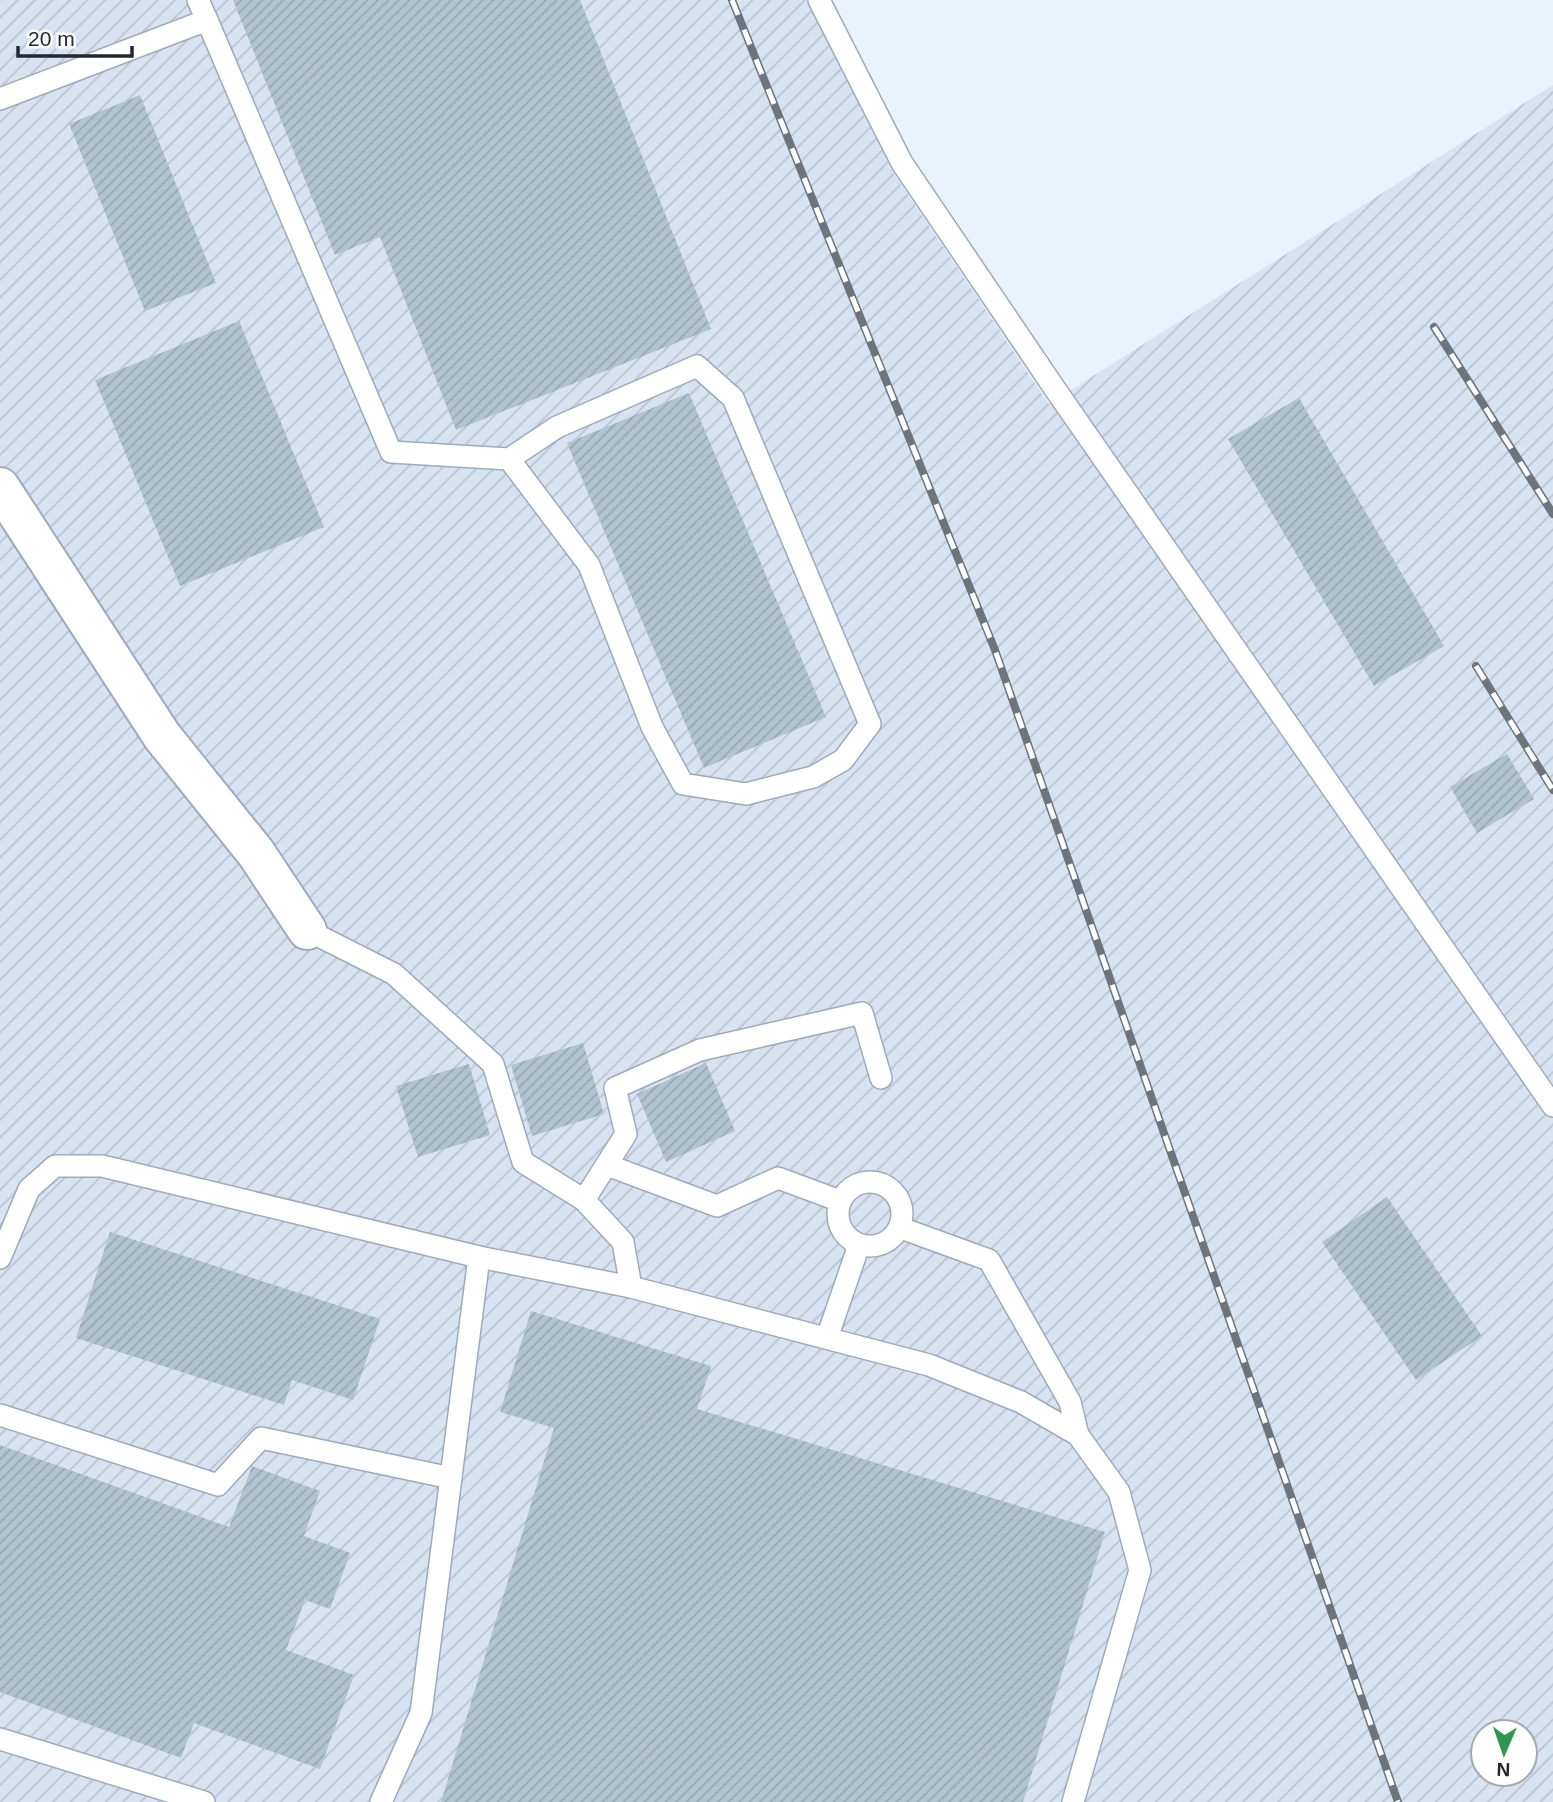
<svg xmlns="http://www.w3.org/2000/svg" width="1553" height="1802" viewBox="0 0 1553 1802" font-family="Helvetica,sans-serif">
<style>
.industrial{fill:url(#industrial-furrows);fill-rule:evenodd}
.building{fill:url(#building-hatch)}
.lines{fill:none;stroke-linecap:round;stroke-linejoin:round}
.service-casing{stroke:#9eaabb;stroke-width:24}
.tertiary-casing{stroke:#9eaabb;stroke-width:42}
.service{stroke:#fff;stroke-width:21}
.tertiary{stroke:#fff;stroke-width:38}
.rail-casing{stroke:#6e747c;stroke-width:8}
.rail{stroke:#fefefe;stroke-width:5;stroke-dasharray:16;stroke-linecap:butt}
</style>
<defs>
<pattern id="industrial-furrows" width="10" height="10" patternUnits="userSpaceOnUse" patternTransform="scale(1.75)"><rect width="10" height="10" fill="#d8e3f2"/><path d="M-1 1l2-2M0 10L10 0M9 11l2-2" fill="none" stroke="#b9c3d0"/></pattern>
<pattern id="building-hatch" width="6" height="6" patternUnits="userSpaceOnUse" patternTransform="scale(1.75)"><rect width="6" height="6" fill="#afc4d0"/><path d="M-1 1l2-2M0 6l6-6M5 7l2-2" fill="none" stroke="#96a8b3"/></pattern>
</defs>
<rect width="100%" height="100%" fill="#eaf2fd"/>
<path class="industrial" d="M 0,0 L 806,0 L 893,172 L 1049,404 L 1553,85 L 1553,1802 L 0,1802 ZM 1483,1732 L 1525,1732 L 1525,1774 L 1483,1774 Z"/>
<g class="building">
<path d="M 233,0 L 580,0 L 711,329 L 456,430 L 380,237 L 335,255 Z"/>
<path d="M 140,95 L 216,283 L 145,311 L 69,124 Z"/>
<path d="M 239,321 L 324,527 L 180,586 L 95,380 Z"/>
<path d="M 689,393 L 826,717 L 704,768 L 567,443 Z"/>
<path d="M 1299,398 L 1444,646 L 1374,686 L 1228,439 Z"/>
<path d="M 1507,754 L 1534,799 L 1477,833 L 1450,787 Z"/>
<path d="M 583,1043 L 604,1114 L 532,1136 L 511,1065 Z"/>
<path d="M 706,1063 L 735,1131 L 666,1162 L 637,1094 Z"/>
<path d="M 469,1064 L 490,1135 L 418,1157 L 396,1086 Z"/>
<path d="M 1387,1197 L 1482,1336 L 1416,1380 L 1322,1242 Z"/>
<path d="M 110,1232 L 380,1319 L 353,1400 L 292,1380 L 284,1405 L 76,1338 Z"/>
<path d="M 531,1311 L 711,1366 L 697,1409 L 1105,1532 L 1023,1802 L 441,1802 L 554,1428 L 500,1412 Z"/>
<path d="M 0,1445 L 229,1527 L 252,1466 L 320,1491 L 304,1536 L 350,1553 L 330,1609 L 305,1600 L 286,1650 L 354,1675 L 320,1769 L 194,1723 L 181,1758 L 0,1692 Z"/>
</g>
<g class="lines">
<defs>
<g id="service">
<path d="M 198,0 L 207,20"/>
<path d="M 819,0 L 902,163 L 1055,389 L 1553,1106"/>
<path d="M 0,99 L 207,20 L 391,452 L 509,459 L 557,427 L 697,366 L 733,398 L 870,724 L 843,760 L 813,777 L 746,794 L 683,784 L 652,727 L 589,565 L 509,459"/>
<path d="M 307,930 L 394,974 L 493,1064 L 523,1162 L 584,1200 L 623,1242 L 631,1287"/>
<path d="M 607,1165 L 717,1206 L 778,1178 L 840,1201"/>
<circle cx="870" cy="1214" r="32"/>
<path d="M 584,1200 L 626,1134 L 615,1088 L 700,1050 L 862,1013 L 881,1078"/>
<path d="M 901,1228 L 989,1260 L 1070,1402 L 1078,1435"/>
<path d="M 0,1258 L 29,1189 L 55,1166 L 102,1166 L 479,1257 L 631,1287 L 929,1365 L 1021,1402 L 1078,1435 L 1119,1492 L 1140,1570 L 1073,1802"/>
<path d="M 827,1338 L 859,1245"/>
<path d="M 0,1415 L 218,1485 L 261,1438 L 451,1478"/>
<path d="M 0,1739 L 204,1802"/>
<path d="M 381,1802 L 421,1713 L 479,1257"/>
</g>
<path id="tertiary" d="M 0,487 L 162,736 L 256,853 L 307,930"/>
</defs>
<use href="#service" class="service-casing"/>
<use href="#tertiary" class="tertiary-casing"/>
<use href="#service" class="service"/>
<use href="#tertiary" class="tertiary"/>
<defs>
<g id="rail">
<path d="M 732,0 L 995,650 L 1398,1802"/>
<path d="M 1434,327 L 1553,514"/>
<path d="M 1476,666 L 1553,790"/>
</g>
</defs>
<use href="#rail" class="rail-casing"/>
<use href="#rail" class="rail"/>
</g>
<g transform="translate(1504 1753) rotate(182)"><circle r="33" fill="#fefefe" stroke="#a6a8ab" stroke-width="2"/>
<path d="M0-5L12 26L0 18L-12 26Z" fill="#30964d"/>
<text y="-10" font-size="19" font-weight="bold" text-anchor="middle" fill="#23282f">N</text>
</g>
<path d="M18 46v10h114v-10" fill="none" stroke="#23282f" stroke-width="3.5"/>
<text x="28" y="46" font-size="21" fill="#23282f" stroke="#fefefe" stroke-width="5" paint-order="stroke">20 m</text>
</svg>
